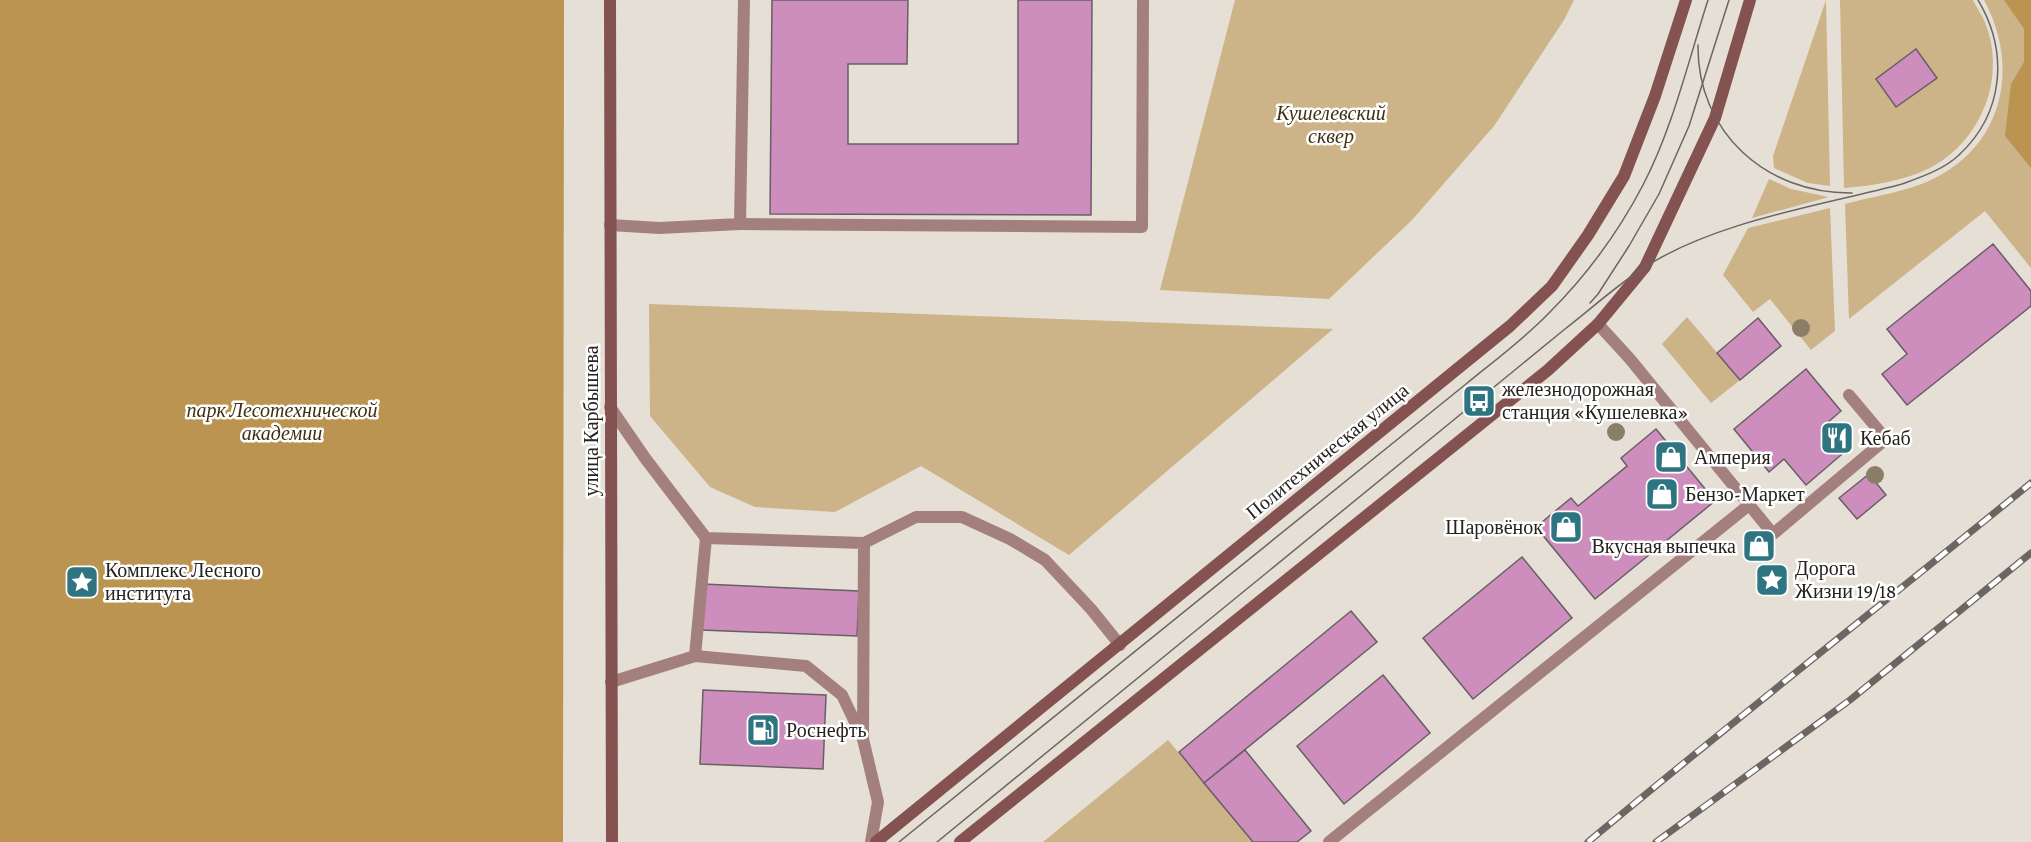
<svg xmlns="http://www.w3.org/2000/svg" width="2031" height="842" viewBox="0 0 2031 842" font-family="'Crimson Pro',serif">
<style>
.green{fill:#ccb388}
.forest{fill:#ba9450}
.building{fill:#cd8ebd;stroke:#685f65;stroke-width:1.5}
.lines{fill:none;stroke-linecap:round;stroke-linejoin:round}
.lane{stroke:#a3807e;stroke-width:12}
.secondary{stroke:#835251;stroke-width:12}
.tram{stroke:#6a6661;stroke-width:1.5}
.rail-casing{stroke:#6a6661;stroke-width:7}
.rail{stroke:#fff;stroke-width:4.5;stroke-dasharray:14;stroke-linecap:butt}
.tree{fill:#8a7e69}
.labels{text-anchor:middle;stroke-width:5;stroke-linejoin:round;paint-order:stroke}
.park-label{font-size:20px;font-style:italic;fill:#3f2f10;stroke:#fff}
.poi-label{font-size:20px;fill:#25231f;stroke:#fff;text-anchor:start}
.street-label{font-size:20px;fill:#25231f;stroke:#fff}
</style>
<rect width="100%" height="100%" fill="#e5dfd6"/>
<g class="green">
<path d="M 1235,0 L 1574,0 L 1564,20 L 1494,126 L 1412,220 L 1329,299 L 1160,290 Z"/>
<path d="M 1826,0 L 1830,186 L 1808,183 L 1774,168 L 1773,156 Z"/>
<path d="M 1840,0 L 1973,0 C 1976,7 1981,13 1984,20 C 2008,76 1982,142 1928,169 C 1902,181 1872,186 1844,188 Z"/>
<path d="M 1984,0 L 2021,0 L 2031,13 L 2031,268 L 1985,211 L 1849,319 L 1845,204 C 1871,197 1909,191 1933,179 C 2004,145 2020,66 1984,0 Z"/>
<path d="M 1769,179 L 1791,189 L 1829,197 L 1752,218 Z"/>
<path d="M 1830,208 L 1835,331 L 1811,350 L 1770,299 L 1753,312 L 1723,275 L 1748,228 Z"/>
<path d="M 649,304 L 1333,329 L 1069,555 L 921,466 L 835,512 L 755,507 L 710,487 L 650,416 Z"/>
<path d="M 1687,317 L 1740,380 L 1711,403 L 1662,344 Z"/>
<path d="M 1168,740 L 1253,842 L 1043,842 Z"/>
</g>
<g class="forest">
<path d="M 0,0 L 564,0 L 563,842 L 0,842 Z"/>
<path d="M 2004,0 L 2031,0 L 2031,168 L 2005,136 L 2011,84 L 2024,62 L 2024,29 Z"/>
</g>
<g class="building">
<path d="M 772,0 L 908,0 L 907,64 L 848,64 L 848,144 L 1018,144 L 1018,0 L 1092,0 L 1091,215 L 770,214 Z"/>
<path d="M 1916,49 L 1937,78 L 1896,107 L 1876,79 Z"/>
<path d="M 1993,244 L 2031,291 L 2031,306 L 1907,405 L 1882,374 L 1907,354 L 1887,329 Z"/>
<path d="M 1758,318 L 1781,346 L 1740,380 L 1717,353 Z"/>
<path d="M 1806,369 L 1841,411 L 1827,423 L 1848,449 L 1806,485 L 1784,459 L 1769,472 L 1734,429 Z"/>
<path d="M 1656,429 L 1715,501 L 1595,599 L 1536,527 L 1571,498 L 1578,506 L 1627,466 L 1621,458 Z"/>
<path d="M 1869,474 L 1886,495 L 1857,519 L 1839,498 Z"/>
<path d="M 1522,557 L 1572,618 L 1473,699 L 1423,638 Z"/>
<path d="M 703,584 L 859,591 L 857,636 L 701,630 Z"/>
<path d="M 1351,611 L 1377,642 L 1204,783 L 1179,752 Z"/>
<path d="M 1383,675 L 1430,733 L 1344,804 L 1297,746 Z"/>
<path d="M 703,690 L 826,695 L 823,769 L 700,764 Z"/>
<path d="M 1245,750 L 1311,831 L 1297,842 L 1253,842 L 1204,783 Z"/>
</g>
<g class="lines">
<g class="lane">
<path d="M 740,224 L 1142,227 L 1143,0"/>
<path d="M 610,225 L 659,228 L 740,224 L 744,0"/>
<path d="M 1598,324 L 1630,359 L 1773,534 L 1886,439 L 1849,395"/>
<path d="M 610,407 L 645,458 L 706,538 L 864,543 L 863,739"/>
<path d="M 864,543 L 916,517 L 962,517 L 1010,539 L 1045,560 L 1091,609 L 1120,645"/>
<path d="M 695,656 L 706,538"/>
<path d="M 611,682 L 695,656 L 806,666 L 842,695 L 863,739 L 878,802 L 871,842"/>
<path d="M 1329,842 L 1749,505"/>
</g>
<g class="secondary">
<path d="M 610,0 L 612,842"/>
<path d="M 876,842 L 1510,326 L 1552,286 L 1588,235 L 1624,176 L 1655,96 L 1686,0"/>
<path d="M 960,842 L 1548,370 L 1598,324 L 1645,267 L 1715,118 L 1750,0"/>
</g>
<g class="tram">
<path d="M 1698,45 C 1697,132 1766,194 1852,193"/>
<path d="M 1590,303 L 1598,294 L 1629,246 L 1659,194 L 1689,126 L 1729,0"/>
<path d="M 899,842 L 1466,384 C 1494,361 1524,339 1549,313 C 1586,276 1619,231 1643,185 C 1673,127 1688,62 1708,0"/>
<path d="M 937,842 L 1565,329 C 1591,309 1617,285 1645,267 C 1716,221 1820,206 1902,184 C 1921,177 1943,170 1959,155 C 2004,113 2009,52 1978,0"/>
</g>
<defs>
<g id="rail">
<path d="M 1588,842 C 1734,720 1884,603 2031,483"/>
<path d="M 1656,842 L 1850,700 L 2031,553"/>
</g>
</defs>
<use href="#rail" class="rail-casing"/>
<use href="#rail" class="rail"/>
</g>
<g class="tree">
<circle cx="1801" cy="328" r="9"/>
<circle cx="1616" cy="432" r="9"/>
<circle cx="1875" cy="475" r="9"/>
</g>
<defs>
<symbol id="bus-square" viewBox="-11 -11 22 22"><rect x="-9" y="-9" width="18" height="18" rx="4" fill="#2f7581" stroke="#fff"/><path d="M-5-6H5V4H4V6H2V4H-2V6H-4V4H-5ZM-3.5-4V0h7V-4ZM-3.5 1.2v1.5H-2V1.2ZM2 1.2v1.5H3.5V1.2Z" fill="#fff"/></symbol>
<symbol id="restaurant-square" viewBox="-11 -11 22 22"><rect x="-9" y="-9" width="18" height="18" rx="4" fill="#2f7581" stroke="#fff"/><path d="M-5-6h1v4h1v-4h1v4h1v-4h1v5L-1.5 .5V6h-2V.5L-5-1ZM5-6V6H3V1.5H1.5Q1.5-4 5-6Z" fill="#fff"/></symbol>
<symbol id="shop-square" viewBox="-11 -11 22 22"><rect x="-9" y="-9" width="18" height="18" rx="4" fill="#2f7581" stroke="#fff"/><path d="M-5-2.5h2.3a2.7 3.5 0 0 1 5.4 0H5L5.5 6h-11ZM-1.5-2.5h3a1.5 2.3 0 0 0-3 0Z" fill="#fff"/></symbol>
<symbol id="sight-square" viewBox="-11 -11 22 22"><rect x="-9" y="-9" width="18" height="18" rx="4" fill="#2f7581" stroke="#fff"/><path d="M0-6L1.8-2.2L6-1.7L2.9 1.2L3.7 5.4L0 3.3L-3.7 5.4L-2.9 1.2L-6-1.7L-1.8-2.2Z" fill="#fff"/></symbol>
<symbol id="fuel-square" viewBox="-11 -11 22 22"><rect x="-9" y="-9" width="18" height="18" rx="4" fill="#2f7581" stroke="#fff"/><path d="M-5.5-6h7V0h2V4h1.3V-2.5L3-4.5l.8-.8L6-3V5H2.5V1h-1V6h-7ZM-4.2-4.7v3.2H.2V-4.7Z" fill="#fff"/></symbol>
</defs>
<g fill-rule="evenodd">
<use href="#bus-square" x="1460" y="382" width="38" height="38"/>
<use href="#restaurant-square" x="1818" y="419" width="38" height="38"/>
<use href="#shop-square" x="1652" y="438" width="38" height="38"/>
<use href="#shop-square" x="1643" y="475" width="38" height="38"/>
<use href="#shop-square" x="1547" y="508" width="38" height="38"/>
<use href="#shop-square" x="1740" y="527" width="38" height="38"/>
<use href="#sight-square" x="1753" y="561" width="38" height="38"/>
<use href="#sight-square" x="63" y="563" width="38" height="38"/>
<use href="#fuel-square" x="744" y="711" width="38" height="38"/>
</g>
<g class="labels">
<g class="park-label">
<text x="1331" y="120">Кушелевский<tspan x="1331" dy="23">сквер</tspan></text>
<text x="282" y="417">парк Лесотехнической<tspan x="282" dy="23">академии</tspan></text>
</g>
<g class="poi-label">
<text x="1502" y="396">железнодорожная<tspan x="1502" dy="23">станция «Кушелевка»</tspan></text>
<text x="1860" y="445">Кебаб</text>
<text x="1694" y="464">Амперия</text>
<text x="1685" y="501">Бензо-Маркет</text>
<text x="1543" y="534" text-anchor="end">Шаровёнок</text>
<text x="1736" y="553" text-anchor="end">Вкусная выпечка</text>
<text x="1795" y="575">Дорога<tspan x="1795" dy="23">Жизни 19/18</tspan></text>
<text x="105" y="577">Комплекс Лесного<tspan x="105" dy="23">института</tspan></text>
<text x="786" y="737">Роснефть</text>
</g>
<g class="street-label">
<text transform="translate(591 421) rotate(-90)" y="7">улица Карбышева</text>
<text transform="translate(1327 451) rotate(-39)" y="7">Политехническая улица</text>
</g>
</g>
</svg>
